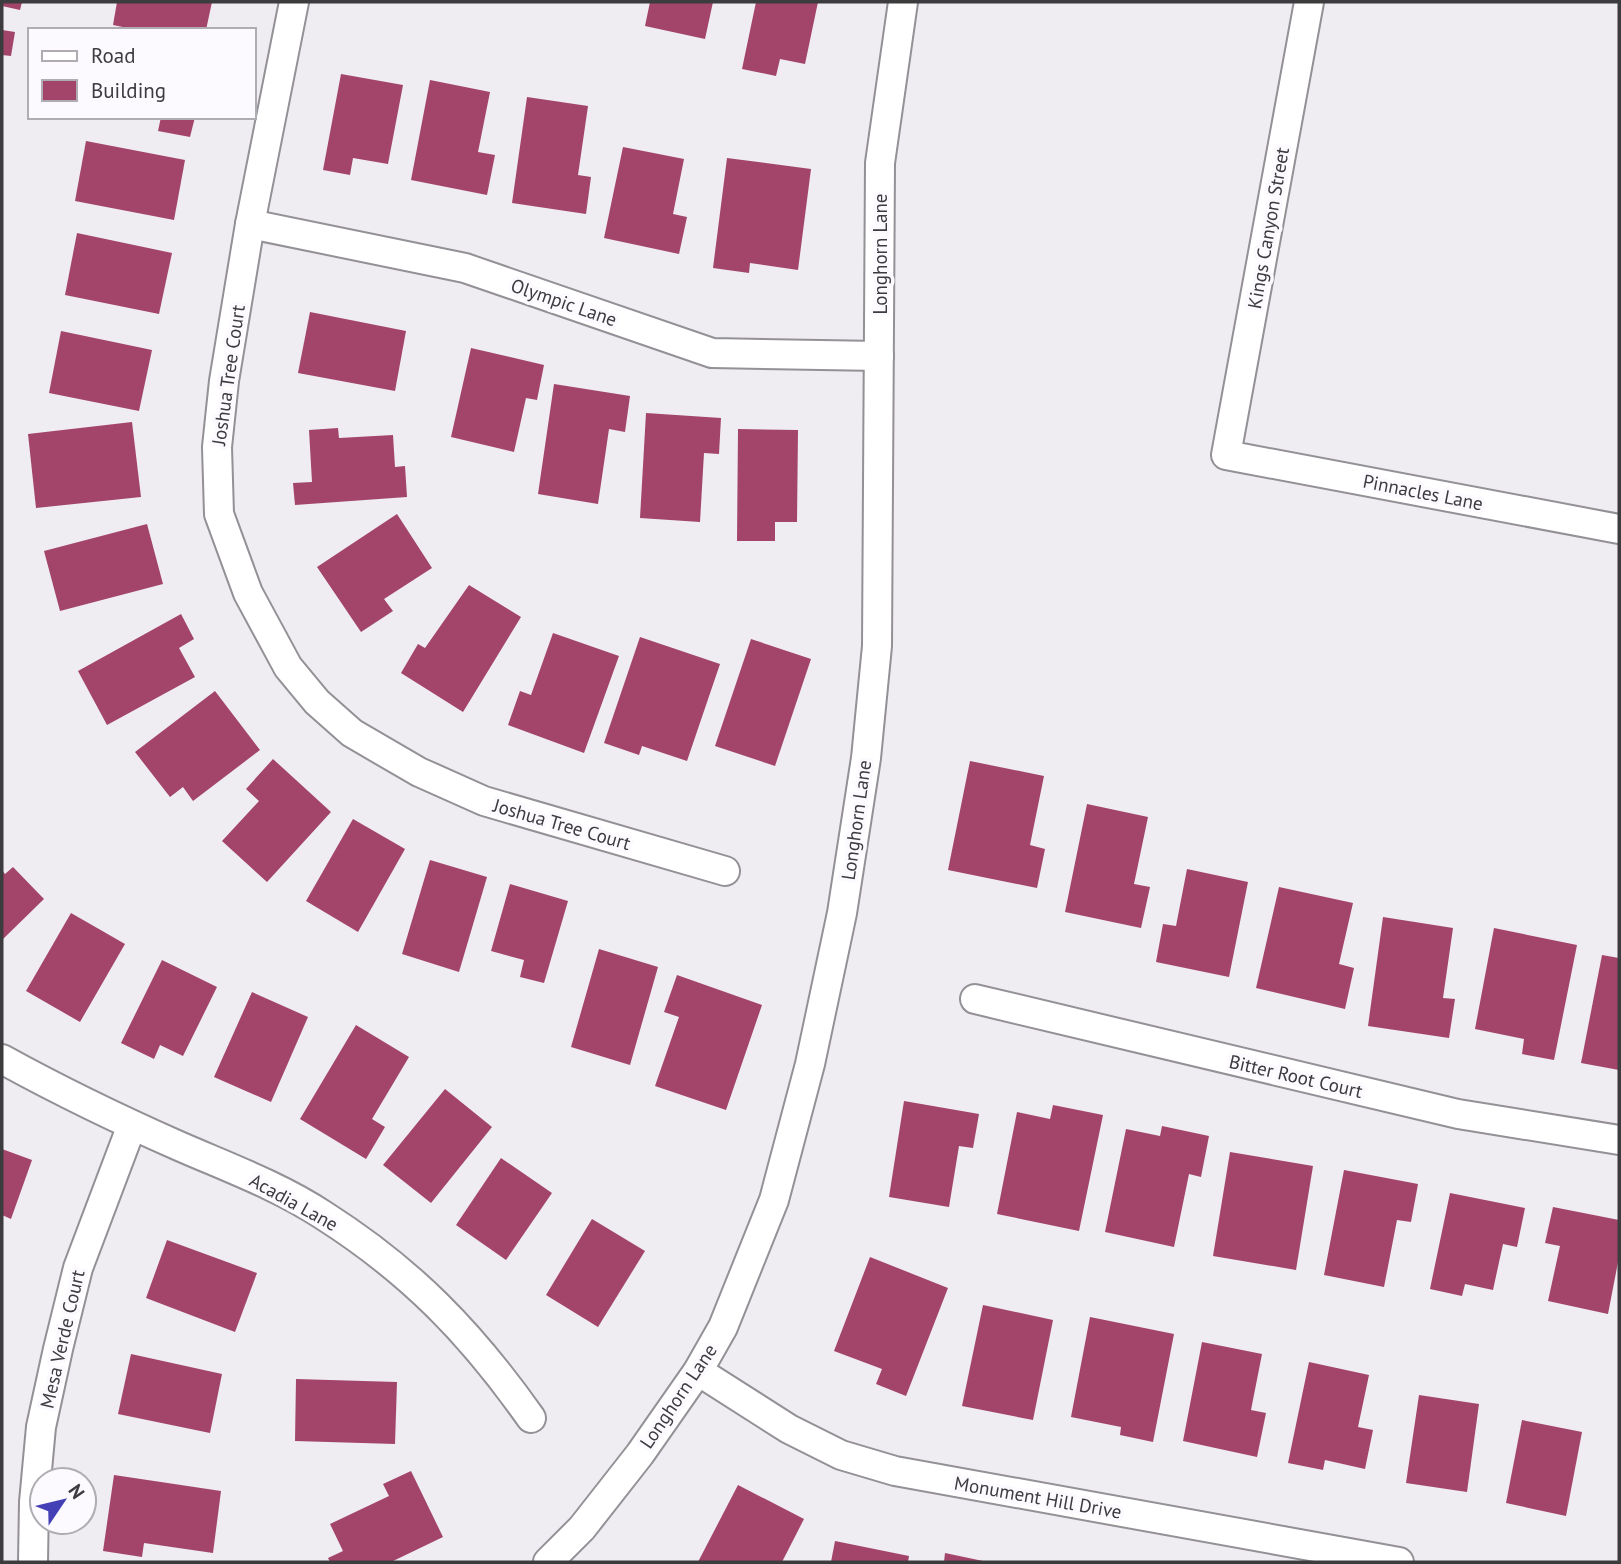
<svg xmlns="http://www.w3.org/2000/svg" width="1621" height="1564" viewBox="0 0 1621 1564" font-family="'PT Sans',sans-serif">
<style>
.building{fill:#a3456a}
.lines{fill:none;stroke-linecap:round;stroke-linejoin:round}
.minor-casing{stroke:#939096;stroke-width:32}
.minor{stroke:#fff;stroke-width:28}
.labels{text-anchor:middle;stroke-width:7;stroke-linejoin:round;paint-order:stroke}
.street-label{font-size:19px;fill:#3c3b3d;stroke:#fcf9ff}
</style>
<rect width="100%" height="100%" fill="#efecf2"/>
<g class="building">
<path d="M 2,2 L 22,2 L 20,10 L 2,6 Z"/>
<path d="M 117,2 L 212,2 L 206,30 L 137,30 L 113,25 Z"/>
<path d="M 650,2 L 713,2 L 705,39 L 645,26 Z"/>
<path d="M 756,2 L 818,2 L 805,64 L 780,59 L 776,76 L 742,69 Z"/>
<path d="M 2,30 L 15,32 L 11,56 L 2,55 Z"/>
<path d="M 341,74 L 403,85 L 388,164 L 353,158 L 350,175 L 323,170 Z"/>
<path d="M 430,80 L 490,92 L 478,152 L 495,155 L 487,195 L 411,180 Z"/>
<path d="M 527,97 L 588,106 L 578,175 L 591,177 L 586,214 L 512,203 Z"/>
<path d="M 161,117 L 195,117 L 190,137 L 158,131 Z"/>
<path d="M 86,141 L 185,160 L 174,220 L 75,201 Z"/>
<path d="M 623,147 L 684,159 L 673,214 L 687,217 L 679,254 L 604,238 Z"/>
<path d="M 727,158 L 811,169 L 798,270 L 750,263 L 749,273 L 713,268 Z"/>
<path d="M 77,233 L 172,253 L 159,314 L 65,295 Z"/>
<path d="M 310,312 L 406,331 L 395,391 L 298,373 Z"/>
<path d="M 61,331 L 152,350 L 139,411 L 49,393 Z"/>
<path d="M 471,348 L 544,365 L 537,400 L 526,398 L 514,452 L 451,437 Z"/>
<path d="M 554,384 L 630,396 L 625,432 L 609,429 L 598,504 L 538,494 Z"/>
<path d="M 646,413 L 721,418 L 719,454 L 704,453 L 700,522 L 640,518 Z"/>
<path d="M 132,422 L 141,497 L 36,508 L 28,434 Z"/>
<path d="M 338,428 L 339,438 L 393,435 L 395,467 L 405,466 L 407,497 L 295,505 L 293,483 L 312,482 L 309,430 Z"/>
<path d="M 738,429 L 798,430 L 797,522 L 775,522 L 775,541 L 737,541 Z"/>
<path d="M 397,514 L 432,568 L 384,599 L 393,611 L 361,632 L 317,567 Z"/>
<path d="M 147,524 L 163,584 L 60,611 L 44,551 Z"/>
<path d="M 469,585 L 521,617 L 463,712 L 401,673 L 418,644 L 425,648 Z"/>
<path d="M 181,614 L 194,639 L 179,648 L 195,677 L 107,725 L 78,671 Z"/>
<path d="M 553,633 L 619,656 L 584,753 L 508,725 L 520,691 L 531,695 Z"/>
<path d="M 640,637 L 720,664 L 687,761 L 642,746 L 639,755 L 604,743 Z"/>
<path d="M 751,639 L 811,659 L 775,766 L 715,746 Z"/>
<path d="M 215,691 L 260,750 L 193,801 L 183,787 L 170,797 L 135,752 Z"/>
<path d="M 273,759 L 331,812 L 267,882 L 222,841 L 259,801 L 246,789 Z"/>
<path d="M 970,761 L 1044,776 L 1030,845 L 1045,849 L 1037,888 L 948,870 Z"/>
<path d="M 1087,804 L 1148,817 L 1134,884 L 1150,887 L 1141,928 L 1065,912 Z"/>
<path d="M 353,819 L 405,849 L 358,932 L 306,901 Z"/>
<path d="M 430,860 L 487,877 L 459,972 L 402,954 Z"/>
<path d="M 13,867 L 44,899 L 2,940 L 2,870 L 5,874 Z"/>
<path d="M 1187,869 L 1248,882 L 1229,977 L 1156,962 L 1163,924 L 1176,926 Z"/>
<path d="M 510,884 L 568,901 L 544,983 L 520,977 L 524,960 L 491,951 Z"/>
<path d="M 1279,887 L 1353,903 L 1339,964 L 1354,968 L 1345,1009 L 1256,988 Z"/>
<path d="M 71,913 L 125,944 L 80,1022 L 26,991 Z"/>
<path d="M 1383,917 L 1453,928 L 1443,998 L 1455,999 L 1449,1038 L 1368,1026 Z"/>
<path d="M 1494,928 L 1577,945 L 1554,1060 L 1522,1054 L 1524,1039 L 1475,1029 Z"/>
<path d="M 599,949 L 658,967 L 630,1065 L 571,1047 Z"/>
<path d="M 1602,955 L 1619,958 L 1619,1070 L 1581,1063 Z"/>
<path d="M 162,960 L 217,987 L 183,1056 L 160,1045 L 154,1059 L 121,1043 Z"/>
<path d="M 677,975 L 762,1005 L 726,1110 L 655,1086 L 679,1017 L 664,1012 Z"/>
<path d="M 252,992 L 308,1017 L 271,1102 L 214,1077 Z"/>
<path d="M 356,1025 L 409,1057 L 372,1119 L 385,1127 L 366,1159 L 300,1119 Z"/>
<path d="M 445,1089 L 492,1127 L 431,1203 L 383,1165 Z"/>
<path d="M 904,1101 L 979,1114 L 973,1148 L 959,1146 L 949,1207 L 889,1197 Z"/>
<path d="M 1053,1105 L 1103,1115 L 1079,1231 L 997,1214 L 1017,1112 L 1050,1119 Z"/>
<path d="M 1162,1126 L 1209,1136 L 1201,1177 L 1189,1174 L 1174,1247 L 1105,1232 L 1126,1129 L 1160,1136 Z"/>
<path d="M 2,1149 L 32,1160 L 11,1219 L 2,1215 Z"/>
<path d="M 1230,1152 L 1313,1166 L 1296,1270 L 1213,1256 Z"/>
<path d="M 501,1158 L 552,1193 L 506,1260 L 456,1225 Z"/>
<path d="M 1344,1170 L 1418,1184 L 1411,1222 L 1397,1220 L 1384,1287 L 1324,1275 Z"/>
<path d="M 1450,1193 L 1525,1208 L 1517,1247 L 1503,1244 L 1493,1290 L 1465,1284 L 1462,1296 L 1430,1289 Z"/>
<path d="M 1553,1207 L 1619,1220 L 1619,1257 L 1608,1314 L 1548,1301 L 1560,1246 L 1545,1243 Z"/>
<path d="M 592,1219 L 645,1251 L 598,1327 L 546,1295 Z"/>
<path d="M 167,1240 L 257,1273 L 235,1332 L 146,1298 Z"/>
<path d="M 870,1257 L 948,1288 L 906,1396 L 876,1384 L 882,1369 L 834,1351 Z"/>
<path d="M 983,1305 L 1053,1320 L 1033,1420 L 962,1406 Z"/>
<path d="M 1090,1317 L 1174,1334 L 1153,1442 L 1120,1435 L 1121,1427 L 1071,1417 Z"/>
<path d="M 1202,1342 L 1262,1354 L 1251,1410 L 1266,1413 L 1257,1457 L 1183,1441 Z"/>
<path d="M 131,1354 L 222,1374 L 210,1433 L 118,1414 Z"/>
<path d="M 1309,1362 L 1369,1375 L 1358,1427 L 1373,1430 L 1365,1469 L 1325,1460 L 1323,1470 L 1288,1463 Z"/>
<path d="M 296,1379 L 397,1382 L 395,1444 L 295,1441 Z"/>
<path d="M 1419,1395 L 1479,1404 L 1467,1492 L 1406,1483 Z"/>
<path d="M 1522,1420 L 1582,1432 L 1566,1516 L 1506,1503 Z"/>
<path d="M 411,1471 L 443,1537 L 391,1562 L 330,1562 L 328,1558 L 343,1551 L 330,1524 L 389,1496 L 383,1484 Z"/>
<path d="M 114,1475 L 221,1491 L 213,1553 L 144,1543 L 142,1557 L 103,1551 Z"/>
<path d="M 738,1485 L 804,1519 L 782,1562 L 698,1562 Z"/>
<path d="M 835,1541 L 909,1556 L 908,1562 L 831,1562 Z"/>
<path d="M 945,1553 L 983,1561 L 983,1562 L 944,1562 Z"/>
</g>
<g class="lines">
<defs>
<g id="minor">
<path d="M 294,2 L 250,224 L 224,381 L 217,447 L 219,514 L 248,593 L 288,667 L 317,702 L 352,733 L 419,772 L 484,801 L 725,871"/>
<path d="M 1309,2 L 1226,455 L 1619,529"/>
<path d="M 250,224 L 465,268 L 712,353 L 879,356"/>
<path d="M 975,999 L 1458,1114 L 1619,1140"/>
<path d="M 2,1059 C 60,1091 118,1119 179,1146 C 227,1167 279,1186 323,1215 C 411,1271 471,1333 531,1418"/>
<path d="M 698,1371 L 789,1429 L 841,1455 L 895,1471 L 1399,1562"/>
<path d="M 33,1562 L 34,1502 L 41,1427 L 58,1349 L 78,1268 L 132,1125"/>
<path d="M 548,1562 L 582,1528 L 640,1454 L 698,1371 L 723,1327 L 774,1200 L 810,1064 L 842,913 L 866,758 L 877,646 L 880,163 L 903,2"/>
</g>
</defs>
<use href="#minor" class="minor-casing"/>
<use href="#minor" class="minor"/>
</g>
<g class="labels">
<g class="street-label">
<text transform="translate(1268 228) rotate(-80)" y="7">Kings Canyon Street</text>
<text transform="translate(880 254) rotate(-90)" y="7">Longhorn Lane</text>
<text transform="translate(564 302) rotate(19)" y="7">Olympic Lane</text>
<text transform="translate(228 375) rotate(-82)" y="7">Joshua Tree Court</text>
<text transform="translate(1423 492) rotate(11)" y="7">Pinnacles Lane</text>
<text transform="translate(856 820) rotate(-82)" y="7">Longhorn Lane</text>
<text transform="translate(562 824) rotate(16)" y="7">Joshua Tree Court</text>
<text transform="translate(1296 1076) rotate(13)" y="7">Bitter Root Court</text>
<text transform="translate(294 1202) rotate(29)" y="7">Acadia Lane</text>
<text transform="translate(62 1339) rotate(-77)" y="7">Mesa Verde Court</text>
<text transform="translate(678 1396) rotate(-56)" y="7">Longhorn Lane</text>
<text transform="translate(1038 1497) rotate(10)" y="7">Monument Hill Drive</text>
</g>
</g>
<rect width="1621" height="1564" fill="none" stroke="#3c3b3d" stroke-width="7"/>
<rect x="28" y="28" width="228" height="91" fill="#fcf9ff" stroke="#afadb1" stroke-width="2"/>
<rect x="42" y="51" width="35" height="10" fill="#ffffff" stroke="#afadb1" stroke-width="2"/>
<text x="91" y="63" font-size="21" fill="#3c3b3d">Road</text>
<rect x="42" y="80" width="35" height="21" fill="#a3456a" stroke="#afadb1" stroke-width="2"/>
<text x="91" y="98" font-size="21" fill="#3c3b3d">Building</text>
<g transform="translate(63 1501) rotate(55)"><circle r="33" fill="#fcf9ff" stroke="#afadb1" stroke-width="2"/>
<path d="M0-5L12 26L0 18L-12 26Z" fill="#4440b6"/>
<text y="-10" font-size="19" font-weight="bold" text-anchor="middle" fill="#3c3b3d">N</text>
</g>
</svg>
